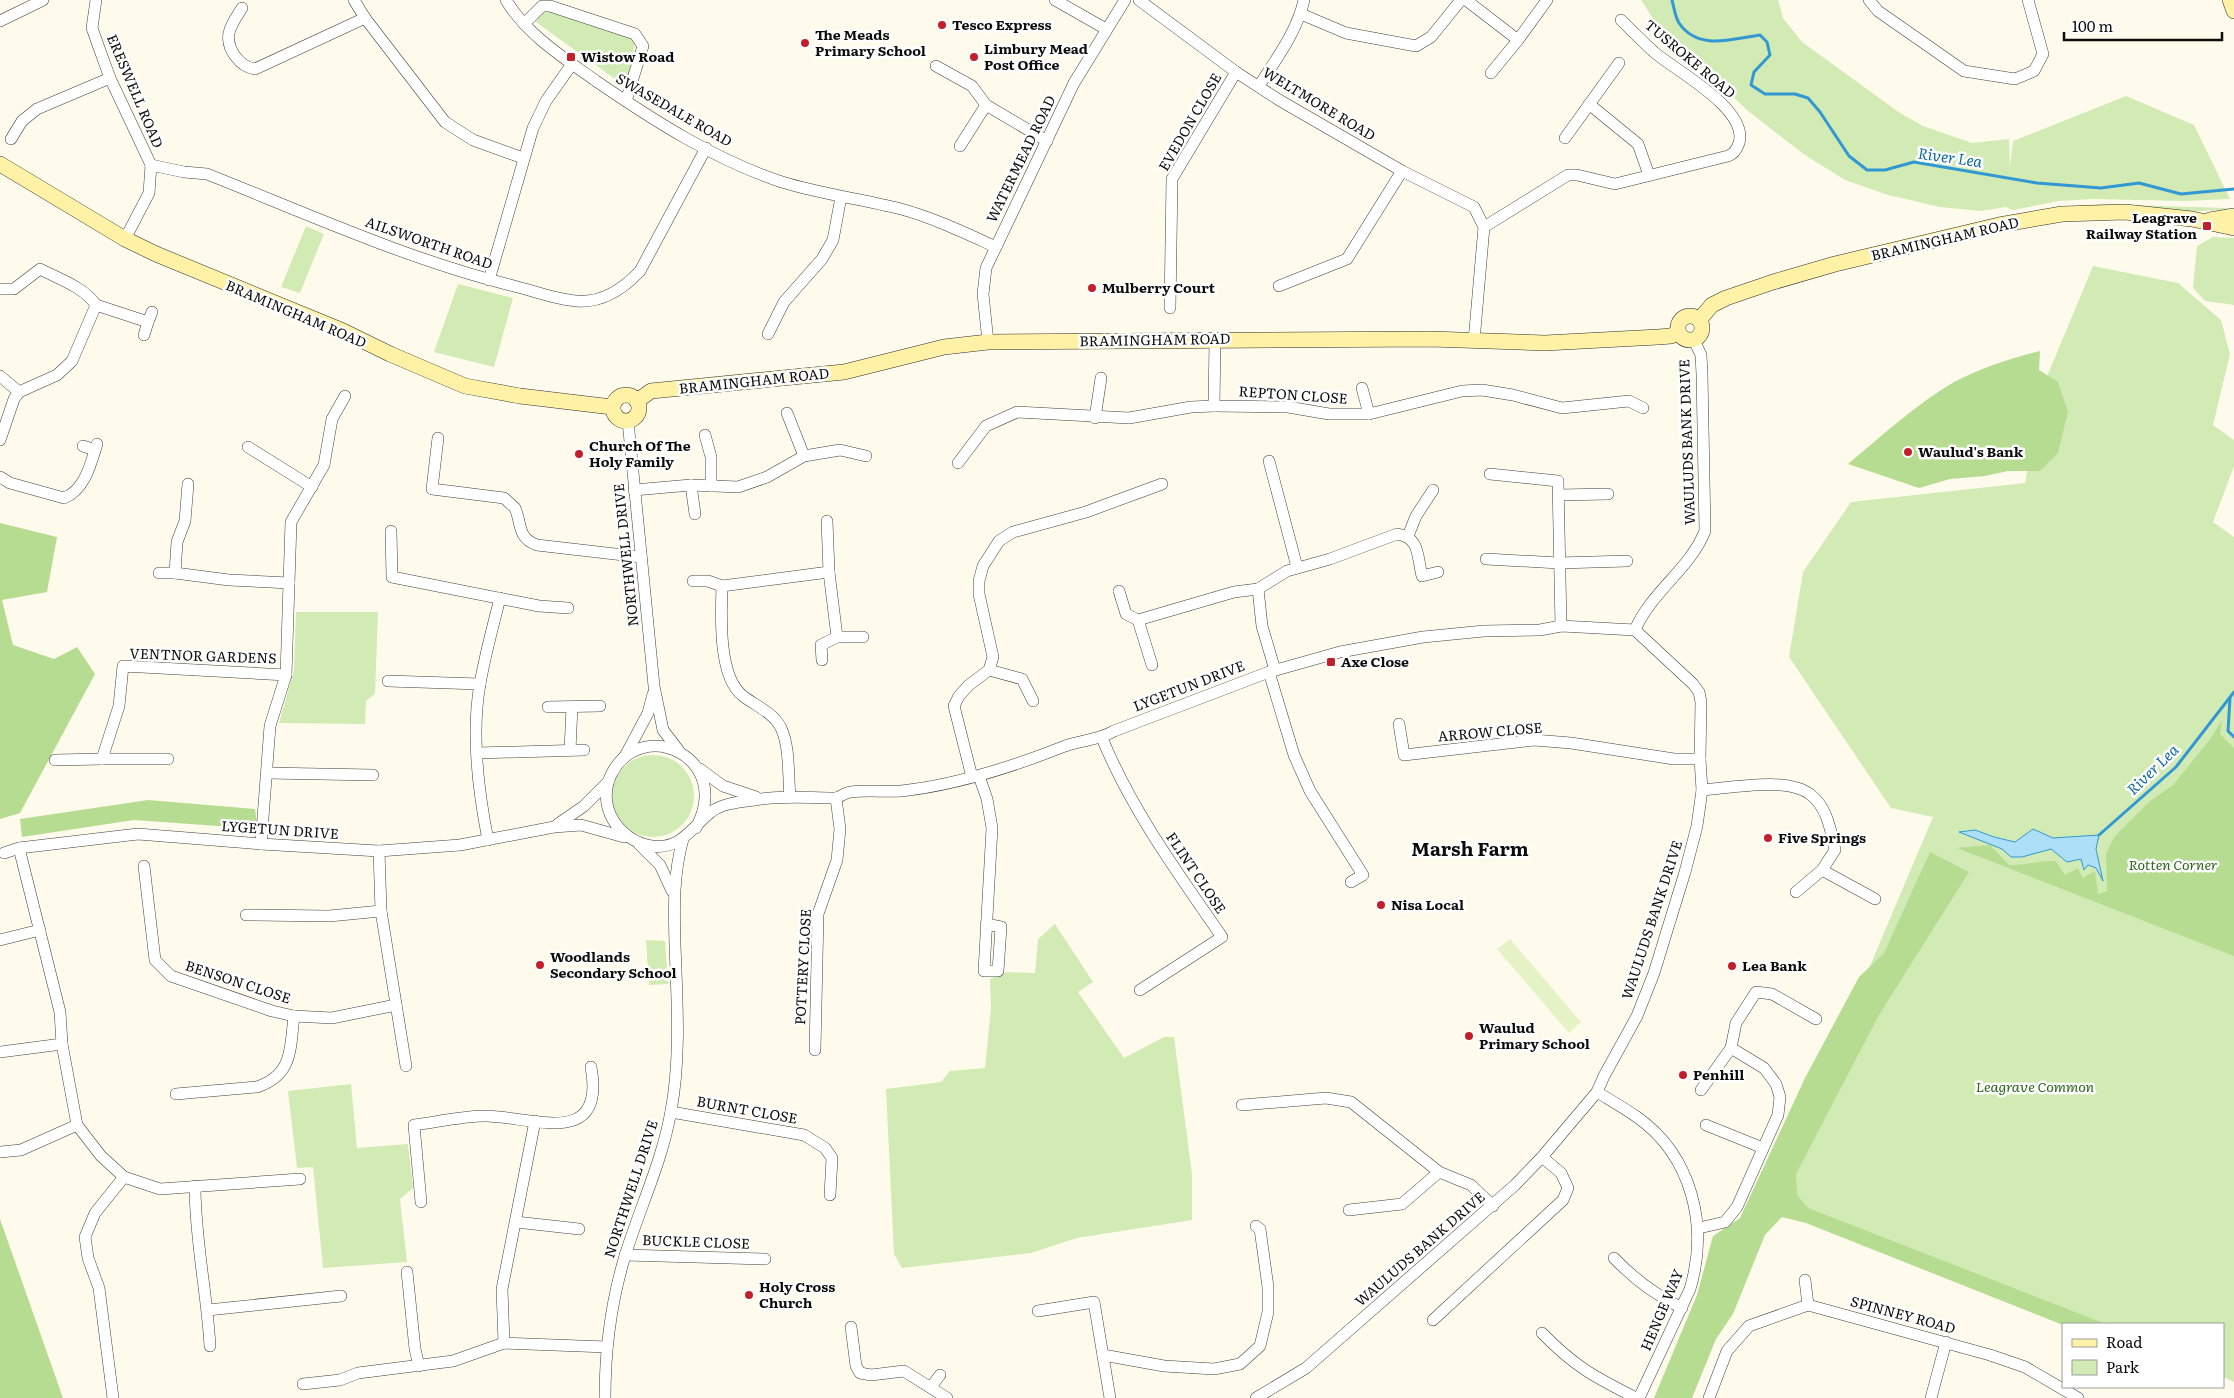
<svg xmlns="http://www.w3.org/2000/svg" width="2234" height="1398" viewBox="0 0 2234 1398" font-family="Literata,serif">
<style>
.green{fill:#d2ebb4}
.forest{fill:#b6dc92}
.pitch{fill:#e4f2c6}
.water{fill:#aedff9;stroke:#3298d3}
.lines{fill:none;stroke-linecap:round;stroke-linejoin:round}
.stream{stroke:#3298d3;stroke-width:3}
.street-casing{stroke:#3f3f3f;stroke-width:12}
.secondary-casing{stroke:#2e2e2e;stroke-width:16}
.street{stroke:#fff;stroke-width:11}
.secondary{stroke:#fff2a7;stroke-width:15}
.poi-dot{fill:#c21f2c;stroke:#fff;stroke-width:2}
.labels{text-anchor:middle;stroke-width:5;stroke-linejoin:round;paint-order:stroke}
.poi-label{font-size:14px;font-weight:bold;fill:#0c0c0c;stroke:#fff;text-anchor:start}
.street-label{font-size:14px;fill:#0c0c0c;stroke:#fff}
.park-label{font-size:14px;font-style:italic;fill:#2d661a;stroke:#fff}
.water-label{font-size:15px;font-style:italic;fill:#1168a3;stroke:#fff}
.district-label{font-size:19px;font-weight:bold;fill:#0c0c0c;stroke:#fff}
</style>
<rect width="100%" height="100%" fill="#fffbec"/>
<g class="green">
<path d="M 1641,0 L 1778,0 L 1783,18 L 1802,42 L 1900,113 L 1923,126 L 1972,143 L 2009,139 L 2010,167 L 2013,141 L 2126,96 L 2194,125 L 2230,199 L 2185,201 L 2092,199 L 2059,201 L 2013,210 L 2006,207 L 1980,211 L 1940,207 L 1888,195 L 1845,180 L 1805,155 L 1748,111 L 1656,23 Z"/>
<path d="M 544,9 L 636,39 L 626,87 L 536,22 Z"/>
<path d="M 2099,204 L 2226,208 L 2233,209 L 2186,212 L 2060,208 Z"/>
<path d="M 306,226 L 324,234 L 300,293 L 281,287 Z"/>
<path d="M 2213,237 L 2234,238 L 2234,305 L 2205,301 L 2193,288 L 2197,246 Z"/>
<path d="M 2093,266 L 2178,283 L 2221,320 L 2230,354 L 2213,425 L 2234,440 L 2234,466 L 2213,522 L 2234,537 L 2234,1382 L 2223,1377 L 2223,1324 L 2086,1324 L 1770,1202 L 1933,817 L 1891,808 L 1789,657 L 1803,572 L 1851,502 L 2025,483 L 2041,391 Z"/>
<path d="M 458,284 L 513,298 L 494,367 L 434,352 Z"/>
<path d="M 296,612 L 378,612 L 375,694 L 366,701 L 365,724 L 279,723 L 294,670 Z"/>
<circle cx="653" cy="796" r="41"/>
<path d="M 1055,924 L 1093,982 L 1078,992 L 1124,1058 L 1164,1037 L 1174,1037 L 1192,1174 L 1192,1220 L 1077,1238 L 1031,1253 L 902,1268 L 894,1254 L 886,1089 L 941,1082 L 950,1071 L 985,1068 L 991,1007 L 990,979 L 1007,972 L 1035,973 L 1038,939 Z"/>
<path d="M 646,940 L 665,941 L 668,984 L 649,985 Z"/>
<path d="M 351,1084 L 357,1148 L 408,1144 L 413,1188 L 400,1199 L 407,1262 L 323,1268 L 313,1167 L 297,1168 L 288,1091 Z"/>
</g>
<g class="forest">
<path d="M 2040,351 L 2039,370 L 2058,382 L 2068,412 L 2058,453 L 2040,471 L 2008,471 L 1985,476 L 1950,479 L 1919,488 L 1848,464 C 1882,436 1916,404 1954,382 C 1981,368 2010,358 2040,351 Z"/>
<path d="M 0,523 L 57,537 L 47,592 L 2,600 L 13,645 L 54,659 L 77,647 L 95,674 L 20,813 L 0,819 Z"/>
<path d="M 2222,720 L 2220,734 L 2234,748 L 2234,956 L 1957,848 L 1990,845 L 2009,865 C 2027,866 2039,860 2056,861 L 2065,875 L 2078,868 L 2083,878 L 2095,871 L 2098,894 L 2107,891 L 2106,853 L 2115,836 L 2150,801 L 2173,785 L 2211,738 Z"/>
<path d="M 148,800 L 255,809 L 258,829 L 134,820 L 22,837 L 20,819 Z"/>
<path d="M 1930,852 L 1969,872 L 1879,1015 L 1796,1174 L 1797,1195 L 1808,1208 L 2106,1324 L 2063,1325 L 1806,1223 L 1782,1217 L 1765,1235 L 1733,1314 L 1716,1339 L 1692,1398 L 1654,1398 L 1697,1295 L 1713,1236 L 1740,1218 L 1805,1078 L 1859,977 L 1884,953 Z"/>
<path d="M 0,1219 L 63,1398 L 0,1398 Z"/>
</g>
<path class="pitch" d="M 1510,939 L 1581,1022 L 1569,1033 L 1497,949 Z"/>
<path class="water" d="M 2033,829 L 2053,838 L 2099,835 L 2096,849 L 2103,881 L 2096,868 L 2088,865 L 2084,870 L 2081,859 L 2067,862 L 2051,849 L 2022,857 L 2011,857 L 2002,849 L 1959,832 L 1975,830 L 1994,837 L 2015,842 Z"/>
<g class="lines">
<g class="stream">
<path d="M 1672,0 C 1674,7 1675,17 1679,23 C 1698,51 1732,39 1760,35 L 1767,42 L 1770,55 L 1754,72 L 1751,85 L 1765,94 L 1795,94 L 1808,98 L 1820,112 L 1849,156 L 1867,170 L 1885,170 L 1914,162 L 2037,183 L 2101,188 L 2139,183 L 2181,194 L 2234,189"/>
<path d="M 2230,698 L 2228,731 L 2234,737"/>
<path d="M 2099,835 L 2176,767 L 2234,692"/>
</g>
<defs>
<g id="street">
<path d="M 96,0 L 92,28 L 98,45 L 110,78 L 151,165"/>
<path d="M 354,0 L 365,18 L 445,122 L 473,140 L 523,158"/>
<path d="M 506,0 C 526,34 564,58 596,81 C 653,120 715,160 782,182 C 821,194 861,199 901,209 C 934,218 965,233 996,247"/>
<path d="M 1055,0 L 1106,29"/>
<path d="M 1139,0 L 1236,72 L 1279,100 L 1402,171 L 1474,207 L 1484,227 L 1474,341"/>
<path d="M 1466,0 L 1518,40 L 1491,73"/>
<path d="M 1869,0 L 1878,11 L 1964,71 L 2015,79 L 2034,71 L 2043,54 L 2028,0"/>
<path d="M 242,8 C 237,16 231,24 229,33 C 226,49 240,67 255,69 L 365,18"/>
<path d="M 1301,14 L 1346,33 L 1416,46 L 1431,37 L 1461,0"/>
<path d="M 0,21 L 43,0"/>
<path d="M 524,24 L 542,6 L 550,6 L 635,34 L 643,46 L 626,101"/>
<path d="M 1518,40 L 1547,0"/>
<path d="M 936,66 L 972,86 L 986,105 L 1047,141"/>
<path d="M 1259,86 C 1276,59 1297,32 1304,0"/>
<path d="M 1589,104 L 1638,144 L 1649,175"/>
<path d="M 1565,138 L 1619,63"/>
<path d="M 11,139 L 22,121 L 37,109 L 110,78"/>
<path d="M 960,146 L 986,105"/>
<path d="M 1484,227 L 1568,175 L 1577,175 L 1615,184 L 1728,156 C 1734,154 1737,149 1739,143 C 1749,109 1676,71 1654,52 C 1643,42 1632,31 1621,20"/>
<path d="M 125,239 L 149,193 L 151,165 L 184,172 L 207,174 C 308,214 409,260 514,286 C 534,291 557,300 577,301 C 602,303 624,288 640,271 L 706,148"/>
<path d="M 489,280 L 533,128 L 546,101 L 572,64"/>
<path d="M 1279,286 L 1347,259 L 1402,171"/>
<path d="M 0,289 L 14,289 L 40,269 C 59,279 84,287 96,305"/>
<path d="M 1170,308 L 1172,179 L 1236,72"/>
<path d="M 768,334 L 784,302 L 822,259 L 833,240 L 841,197"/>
<path d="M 144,335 L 148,322"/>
<path d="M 1215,339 L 1214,406 L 1288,407 L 1329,414 L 1369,414 L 1462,391 L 1482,390 L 1513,395 L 1562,408 L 1629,401 L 1643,408"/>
<path d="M 988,342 L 983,294 L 986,268 L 1074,83 L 1125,0"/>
<path d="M 0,376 L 19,392"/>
<path d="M 1362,388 L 1369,414"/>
<path d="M 787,413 L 804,456"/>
<path d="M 1095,418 L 1101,378"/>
<path d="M 628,421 L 654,686 L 663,730 L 679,751"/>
<path d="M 705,435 L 711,457 L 711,486"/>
<path d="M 438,438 L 432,489 L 504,498 L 515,508 C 522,524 517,538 537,545 L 641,557"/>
<path d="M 0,440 L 14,399 L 19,392 L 57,375 L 72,361 L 96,305 L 148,322 L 152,312"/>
<path d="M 83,446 L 95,450"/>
<path d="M 248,447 L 312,487"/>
<path d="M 1269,461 L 1297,567"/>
<path d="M 958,463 L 986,426 L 1017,412 L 1129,418 L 1191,407 L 1214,406"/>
<path d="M 1490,474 L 1558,481 L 1561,626"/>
<path d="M 0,477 L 10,483 L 64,498 C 85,490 91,463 97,444"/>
<path d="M 188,484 L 185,521 L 177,542 L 175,573 L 229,580 L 289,583"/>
<path d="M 691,485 L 695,514"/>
<path d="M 634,490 L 691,485 L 738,487 L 767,477 L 804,456 L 840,450 L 866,456"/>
<path d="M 1559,495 L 1608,494"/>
<path d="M 827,521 L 829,572"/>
<path d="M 391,531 L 392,577 L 539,606 L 568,608"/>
<path d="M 1408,536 L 1416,516 L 1433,490"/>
<path d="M 1486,559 L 1559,563 L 1627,561"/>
<path d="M 159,573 L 175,573"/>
<path d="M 693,581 L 708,581 L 722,586"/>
<path d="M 1119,591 L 1126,614 L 1138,620"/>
<path d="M 1635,630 C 1651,592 1690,569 1705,531 L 1702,374 L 1701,355 L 1694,340"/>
<path d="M 822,660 L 821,645 L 837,637 L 863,637"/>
<path d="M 1152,665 L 1138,620 L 1234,592 L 1258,589"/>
<path d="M 989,670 L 1022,679 L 1033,701"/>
<path d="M 1275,670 L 1262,626 L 1258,589 L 1287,571 L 1330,559 L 1397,534 C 1420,537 1417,556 1422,576 L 1438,572"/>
<path d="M 1269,672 L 1294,755 L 1310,791 L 1363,875 L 1351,882"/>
<path d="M 388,681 L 480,684"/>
<path d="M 548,707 L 600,706"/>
<path d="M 1399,724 L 1404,755 L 1534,740 L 1571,743 L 1674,759 L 1700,759"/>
<path d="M 1102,738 C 1132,811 1178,873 1222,937 L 1140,990"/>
<path d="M 570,750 L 572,707"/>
<path d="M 478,753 L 584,750"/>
<path d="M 624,758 L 648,713 L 653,694"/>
<path d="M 168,759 L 102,759 L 119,706 L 123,666 L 286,675"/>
<path d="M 55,760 L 102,759"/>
<path d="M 700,769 L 723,786 L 756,797"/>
<path d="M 267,773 L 373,775"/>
<path d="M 979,776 L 987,799 L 992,828 L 984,971 L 998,971 L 1001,927 L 986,924"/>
<path d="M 972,777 L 954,706 L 959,696 L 969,685 L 989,670 L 993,657 L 979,594 L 979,581 L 983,566 L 999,541 L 1013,532 L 1086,512 L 1162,484"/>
<path d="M 1702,790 C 1730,788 1789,776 1811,795 C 1827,807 1831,831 1835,850 L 1822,870 L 1875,899"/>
<path d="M 790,797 C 788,776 790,747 781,728 C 774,713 756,706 743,696 C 718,677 721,616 722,586 L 829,572 L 837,637"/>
<path d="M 558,824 L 584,806 L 608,782"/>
<path d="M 696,828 C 734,757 642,716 612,773 C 595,805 618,841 652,846 C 681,850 692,827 711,812 C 723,803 740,802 755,800 C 781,795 808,798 834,798 C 840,798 845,792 851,792 C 868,790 884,792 901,791 C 957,785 1012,767 1065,746 C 1082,740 1099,740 1114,731 L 1269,672 L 1340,652 L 1423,637 L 1484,631 L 1540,630 L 1561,626 L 1635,630"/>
<path d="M 488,840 C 478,790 471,734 480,684 C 485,655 493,626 500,598"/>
<path d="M 261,844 L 270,726 L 286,675 L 291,522 L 324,465 L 332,419 L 345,396"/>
<path d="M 639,844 L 660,865 L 672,891"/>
<path d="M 19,848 L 60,1012 L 62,1044 L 77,1125 L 101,1156 L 124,1177 L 160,1189 L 300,1179"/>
<path d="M 379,851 L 381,911 L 406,1066"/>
<path d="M 4,853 L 19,848 L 138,834 L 261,844 L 379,851 L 460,845 L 554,827 L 581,825 L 624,837"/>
<path d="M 144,866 L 155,960 L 171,976 L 272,1011 L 294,1016 L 332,1018 L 396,1005"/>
<path d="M 1796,892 L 1822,870"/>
<path d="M 246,915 L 329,916 L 381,911"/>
<path d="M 0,940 L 40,930"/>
<path d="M 815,1050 L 818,914 L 837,860 L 840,829 L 836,798"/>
<path d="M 0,1052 L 62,1044"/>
<path d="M 1701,1090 L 1731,1048"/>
<path d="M 1597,1092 C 1610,1100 1624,1108 1637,1117 C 1692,1156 1709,1226 1690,1289 L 1639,1398"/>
<path d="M 176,1094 L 257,1087 C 293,1075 290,1049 294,1016"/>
<path d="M 1242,1105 L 1326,1098 L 1351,1102 L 1439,1172 L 1471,1185 L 1493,1206"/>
<path d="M 671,1112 L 804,1135 L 825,1148 L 832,1158 L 830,1195"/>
<path d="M 1706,1125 L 1763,1148"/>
<path d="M 0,1152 L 21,1150 L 77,1125"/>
<path d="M 195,1186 C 195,1240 207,1293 210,1346"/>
<path d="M 421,1202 L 414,1125 C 437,1122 462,1116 486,1116 C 533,1117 606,1149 591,1067"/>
<path d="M 1349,1210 L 1402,1204 L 1439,1172"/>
<path d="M 516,1222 L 579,1229"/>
<path d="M 1699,1228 L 1725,1222 L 1737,1207 L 1778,1115 L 1780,1097 L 1776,1084 L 1764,1068 L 1731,1048 L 1736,1023 L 1756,992 L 1772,994 L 1816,1019"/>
<path d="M 625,1255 L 765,1259"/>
<path d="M 1614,1258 C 1635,1280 1655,1295 1682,1308"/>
<path d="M 407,1272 L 415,1349 L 419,1366"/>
<path d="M 1805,1280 L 1808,1305"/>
<path d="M 208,1310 L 341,1296"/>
<path d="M 1038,1311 L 1094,1302 L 1110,1398"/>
<path d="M 1433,1320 L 1563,1200 L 1568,1188 L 1561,1173 L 1542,1157"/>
<path d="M 851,1327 L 856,1366 L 860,1373 L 871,1375 L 904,1371 L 947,1398"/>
<path d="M 1542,1333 C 1575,1367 1595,1377 1636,1398"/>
<path d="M 504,1343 L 502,1289 L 535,1121"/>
<path d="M 1103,1355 L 1164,1366 L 1214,1369 L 1240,1364 L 1260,1346 L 1268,1312 L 1268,1287 L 1260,1229 L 1256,1226"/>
<path d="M 303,1384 L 340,1380 L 358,1373 L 453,1361 L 504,1343 L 607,1347"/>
<path d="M 931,1387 L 940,1375"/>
<path d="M 113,1398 L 99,1288 L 88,1258 L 85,1237 L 95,1213 L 124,1177"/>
<path d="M 605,1398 C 605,1350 611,1302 625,1256 C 640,1207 662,1162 671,1111 C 681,1057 677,1000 675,945 C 674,909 673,875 683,839"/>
<path d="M 1256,1398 L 1306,1368 L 1515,1185 L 1542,1157 L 1597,1092 L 1604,1076 L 1637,1016 L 1654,973 L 1685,872 L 1697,826 L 1702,790 L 1700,759 L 1701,702 L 1699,692 L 1693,684 L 1635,630"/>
<path d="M 1709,1398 L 1727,1351 L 1749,1326 L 1808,1305 L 1990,1355 L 2025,1367 L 2078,1398"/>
<path d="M 1931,1398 L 1946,1342"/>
</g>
<g id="secondary">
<path d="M 2230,0 L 2234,11"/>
<path d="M 0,164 L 125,239 L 156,254 L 343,331 L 390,354 L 465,386 L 520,396 L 612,407"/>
<path d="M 2210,220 L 2234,216"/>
<circle cx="1690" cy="328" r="12"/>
<path d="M 1699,320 L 1712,305 L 1726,298 L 1773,282 L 1835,264 L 1999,225 L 2062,214 L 2125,212 L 2192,219 L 2234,228"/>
<circle cx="626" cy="408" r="13"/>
<path d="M 637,401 L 651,391 L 844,372 L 944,347 L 988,342 L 1431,339 L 1545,343 L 1658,337 L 1671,336 L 1678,332"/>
</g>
</defs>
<use href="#street" class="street-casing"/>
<use href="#secondary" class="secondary-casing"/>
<use href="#street" class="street"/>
<use href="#secondary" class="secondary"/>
</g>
<g class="poi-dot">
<circle cx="942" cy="25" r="5"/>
<circle cx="805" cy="43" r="5"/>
<rect x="566" y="52" width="10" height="10" rx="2.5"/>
<circle cx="974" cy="57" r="5"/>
<rect x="2202" y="221" width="10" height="10" rx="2.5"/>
<circle cx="1092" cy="288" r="5"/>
<circle cx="1908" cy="452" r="5"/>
<circle cx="579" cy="454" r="5"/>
<rect x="1326" y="657" width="10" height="10" rx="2.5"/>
<circle cx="1768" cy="838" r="5"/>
<circle cx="1381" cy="905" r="5"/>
<circle cx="540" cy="965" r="5"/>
<circle cx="1732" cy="966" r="5"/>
<circle cx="1469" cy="1036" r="5"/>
<circle cx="1683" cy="1075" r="5"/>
<circle cx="749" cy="1295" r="5"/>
</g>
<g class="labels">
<g class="poi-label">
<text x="952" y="30">Tesco Express</text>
<text x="815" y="40">The Meads<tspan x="815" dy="16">Primary School</tspan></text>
<text x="984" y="54">Limbury Mead<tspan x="984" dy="16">Post Office</tspan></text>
<text x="581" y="62">Wistow Road</text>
<text x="2197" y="223" text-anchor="end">Leagrave<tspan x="2197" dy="16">Railway Station</tspan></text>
<text x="1102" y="293">Mulberry Court</text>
<text x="589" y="451">Church Of The<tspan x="589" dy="16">Holy Family</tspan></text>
<text x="1918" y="457">Waulud's Bank</text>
<text x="1341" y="667">Axe Close</text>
<text x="1778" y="843">Five Springs</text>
<text x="1391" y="910">Nisa Local</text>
<text x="550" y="962">Woodlands<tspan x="550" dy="16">Secondary School</tspan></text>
<text x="1742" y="971">Lea Bank</text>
<text x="1479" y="1033">Waulud<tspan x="1479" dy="16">Primary School</tspan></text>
<text x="1693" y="1080">Penhill</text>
<text x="759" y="1292">Holy Cross<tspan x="759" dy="16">Church</tspan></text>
</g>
<g class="street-label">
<text transform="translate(1690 59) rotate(40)" y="5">TUSROKE ROAD</text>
<text transform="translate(135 91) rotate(67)" y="5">ERESWELL ROAD</text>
<text transform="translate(1319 104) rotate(31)" y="5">WELTMORE ROAD</text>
<text transform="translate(674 110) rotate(30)" y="5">SWASEDALE ROAD</text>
<text transform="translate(1190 122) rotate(-60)" y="5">EVEDON CLOSE</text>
<text transform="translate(1021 159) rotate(-64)" y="5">WATERMEAD ROAD</text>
<text transform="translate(1945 239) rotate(-13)" y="5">BRAMINGHAM ROAD</text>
<text transform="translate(429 243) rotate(19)" y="5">AILSWORTH ROAD</text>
<text transform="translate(296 314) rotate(23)" y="5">BRAMINGHAM ROAD</text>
<text transform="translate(1155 340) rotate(-1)" y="5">BRAMINGHAM ROAD</text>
<text transform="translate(754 381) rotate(-6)" y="5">BRAMINGHAM ROAD</text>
<text transform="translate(1293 395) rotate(4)" y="5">REPTON CLOSE</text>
<text transform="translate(1687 442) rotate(-92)" y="5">WAULUDS BANK DRIVE</text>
<text transform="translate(626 555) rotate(-96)" y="5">NORTHWELL DRIVE</text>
<text transform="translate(203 656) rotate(2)" y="5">VENTNOR GARDENS</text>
<text transform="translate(1189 686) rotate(-21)" y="5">LYGETUN DRIVE</text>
<text transform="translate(1490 732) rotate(-5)" y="5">ARROW CLOSE</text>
<text transform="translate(280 830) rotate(4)" y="5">LYGETUN DRIVE</text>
<text transform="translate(1196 873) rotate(56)" y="5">FLINT CLOSE</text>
<text transform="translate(1652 920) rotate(-72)" y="5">WAULUDS BANK DRIVE</text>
<text transform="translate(803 967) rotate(-87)" y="5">POTTERY CLOSE</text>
<text transform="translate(238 982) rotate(18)" y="5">BENSON CLOSE</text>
<text transform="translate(747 1110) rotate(10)" y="5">BURNT CLOSE</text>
<text transform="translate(631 1189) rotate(-72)" y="5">NORTHWELL DRIVE</text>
<text transform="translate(696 1242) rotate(2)" y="5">BUCKLE CLOSE</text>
<text transform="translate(1420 1249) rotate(-41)" y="5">WAULUDS BANK DRIVE</text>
<text transform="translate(1662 1310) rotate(-67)" y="5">HENGE WAY</text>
<text transform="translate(1903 1315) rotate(15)" y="5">SPINNEY ROAD</text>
</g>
<g class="park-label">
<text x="2173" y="870">Rotten Corner</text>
<text x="2035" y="1092">Leagrave Common</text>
</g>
<g class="water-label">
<text transform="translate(1950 158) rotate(8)" y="5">River Lea</text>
<text transform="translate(2153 770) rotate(-44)" y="5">River Lea</text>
</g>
<g class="district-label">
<text x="1470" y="856">Marsh Farm</text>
</g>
</g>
<rect x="2062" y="1323" width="162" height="65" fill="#ffffff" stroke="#9e9e9e"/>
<rect x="2072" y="1339" width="25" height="8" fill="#fff2a7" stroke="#9e9e9e"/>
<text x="2106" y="1348" font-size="15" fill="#0c0c0c">Road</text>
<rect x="2072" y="1360" width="25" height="15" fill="#d2ebb4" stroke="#9e9e9e"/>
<text x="2106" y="1373" font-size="15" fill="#0c0c0c">Park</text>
<path d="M2064 32v8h158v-8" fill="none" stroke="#0c0c0c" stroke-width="2.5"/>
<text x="2072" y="32" font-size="15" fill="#0c0c0c" stroke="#ffffff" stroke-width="4" paint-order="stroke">100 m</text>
</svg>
